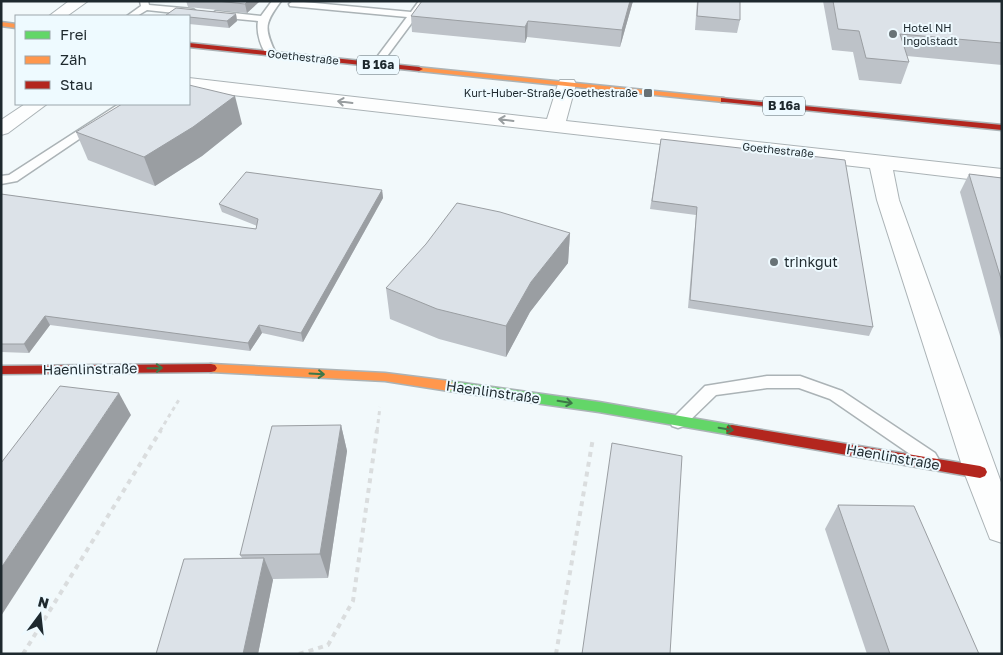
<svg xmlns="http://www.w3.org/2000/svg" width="1003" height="655" viewBox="0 0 1003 655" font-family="'Golos Text',sans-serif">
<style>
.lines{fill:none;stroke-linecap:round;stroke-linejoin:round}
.lane-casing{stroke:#abb3b6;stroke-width:3}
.street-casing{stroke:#abb3b6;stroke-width:2}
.fast-casing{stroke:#abb3b6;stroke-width:3}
.slow-casing{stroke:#abb3b6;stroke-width:3}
.jam-casing{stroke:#abb3b6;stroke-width:3}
.path-far1{stroke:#daddde;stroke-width:3;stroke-dasharray:4 4;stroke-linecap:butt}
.path{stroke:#daddde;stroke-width:4;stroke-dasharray:5 5;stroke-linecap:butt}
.lane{fill:#fdfefe;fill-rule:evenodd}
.street{fill:#fdfefe;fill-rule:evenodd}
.fast{fill:#63d668;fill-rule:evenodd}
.slow{fill:#ff974d;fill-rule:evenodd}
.jam{fill:#b3261e;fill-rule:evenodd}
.wall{fill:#bdc2c8}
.shaded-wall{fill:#9a9ea2}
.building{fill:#dce2e8;stroke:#9a9ea2}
.oneway{stroke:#999ea0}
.oneway2{stroke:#3d7748}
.poi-dot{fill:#687276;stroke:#eefaff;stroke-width:2}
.labels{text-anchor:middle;stroke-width:4;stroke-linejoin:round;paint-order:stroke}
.far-poi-label{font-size:11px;fill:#1e292e;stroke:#eefaff;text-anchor:start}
.far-street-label{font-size:11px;fill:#1e292e;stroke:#eefaff}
.shield{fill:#eefaff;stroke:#5c686d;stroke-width:1}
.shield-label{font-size:12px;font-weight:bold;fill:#1e292e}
.poi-label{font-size:14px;fill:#1e292e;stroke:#eefaff;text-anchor:start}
.street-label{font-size:14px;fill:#1e292e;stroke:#eefaff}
</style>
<rect width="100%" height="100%" fill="#f2f9fb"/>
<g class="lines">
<defs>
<g id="lane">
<path d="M 140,1 L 148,1 L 149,5 L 193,9 L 197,12 L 193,15 L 147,10 L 137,16 L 127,16 L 141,6 Z"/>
<path d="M 272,1 L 281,1 C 264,24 264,28 276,54 L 271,57 C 261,53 256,31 258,21 L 216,17 L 212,14 L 216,11 L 261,16 Z"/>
<path d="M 293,1 L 411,12 L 419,1 L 428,1 L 379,67 L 376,68 L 371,65 L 407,17 L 290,6 L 289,4 Z"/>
<path d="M 119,104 L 131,104 L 17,181 L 1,184 L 1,176 L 9,175 Z"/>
<path d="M 767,376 L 800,376 L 842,391 L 935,453 L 938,458 L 935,463 L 929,465 L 923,463 L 830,399 L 799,388 L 767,388 L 716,395 L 684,426 L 678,428 L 672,426 L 670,421 L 705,386 Z"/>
</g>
<g id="street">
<path d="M 69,1 L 88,1 L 67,16 L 49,16 Z"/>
<path d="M 189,78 L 547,119 L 558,84 L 560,80 L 574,80 L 576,84 L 566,121 L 1002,169 L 1002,183 L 893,170 L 899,200 L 1002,485 L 1002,543 L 990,539 L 964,472 L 877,200 L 870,168 L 189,90 Z"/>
<path d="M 25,104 L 47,104 L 8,133 L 1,135 L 1,120 Z"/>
</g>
<path id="fast" d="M 449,381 L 599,402 L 732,425 L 737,426 L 738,430 L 737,434 L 732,435 L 599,412 L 449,391 L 445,389 L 443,386 L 445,383 Z"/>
<g id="slow">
<path d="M 1,22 L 16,24 L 16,28 L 1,26 Z"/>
<path d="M 416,67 L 724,98 L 728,100 L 724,102 L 419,71 L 415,69 Z"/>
<path d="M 211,364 L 385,373 L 449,381 L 453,383 L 455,386 L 453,389 L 449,391 L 385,381 L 211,372 L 207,371 L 205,368 L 207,365 Z"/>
</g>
<g id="jam">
<path d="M 189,43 L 419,67 L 423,69 L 419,71 L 189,47 Z"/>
<path d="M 721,98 L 1002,125 L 1002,130 L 724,102 L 721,102 Z"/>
<path d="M 211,364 L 215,365 L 217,368 L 215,371 L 211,372 L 1,374 L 1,366 Z"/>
<path d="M 732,425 L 980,466 L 985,468 L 987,472 L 985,476 L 980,478 L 732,435 L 727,434 L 726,430 L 727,426 Z"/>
</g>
</defs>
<use href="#lane" class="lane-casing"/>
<use href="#street" class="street-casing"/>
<use href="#fast" class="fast-casing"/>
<use href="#slow" class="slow-casing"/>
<use href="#jam" class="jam-casing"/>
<g class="path-far1">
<path d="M 160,431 L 180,398"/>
<path d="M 377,431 L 380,407"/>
</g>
<g class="path">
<path d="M 23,654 L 161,430"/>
<path d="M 299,654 L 328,645 L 353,601 L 377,430"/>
<path d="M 556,654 L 593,438"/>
</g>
<use href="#lane" class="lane"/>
<use href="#street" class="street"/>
<use href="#fast" class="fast"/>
<use href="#slow" class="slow"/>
<use href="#jam" class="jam"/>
</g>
<g class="wall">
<path d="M 186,1 L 260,1 L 247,13 L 188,7 Z"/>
<path d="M 422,1 L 633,1 L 620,47 L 527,37 L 525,43 L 412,32 L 411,16 Z"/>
<path d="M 697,1 L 740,1 L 740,20 L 737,33 L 695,30 Z"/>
<path d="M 823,1 L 1002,1 L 1002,65 L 907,56 L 909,62 L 901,84 L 859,80 L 853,52 L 832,50 Z"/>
<path d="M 176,8 L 236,14 L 237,21 L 229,28 L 189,24 L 189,16 L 167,16 L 166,15 Z"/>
<path d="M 242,124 L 202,156 L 155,186 L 88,160 L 76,132 Z"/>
<path d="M 661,139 L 873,327 L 869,336 L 688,308 L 696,215 L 650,209 Z"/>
<path d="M 969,174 L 1002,178 L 1002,343 L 960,192 Z"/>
<path d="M 382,190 L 383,198 L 303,342 L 262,333 L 250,351 L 50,325 L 29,353 L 1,352 L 1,194 L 256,229 L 257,226 L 222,212 L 219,204 Z"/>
<path d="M 570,233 L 568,263 L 530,312 L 506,357 L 439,339 L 390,319 L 386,288 Z"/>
<path d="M 341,425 L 347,451 L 328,578 L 273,579 L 258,654 L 156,654 L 242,558 L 240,555 Z"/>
<path d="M 838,505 L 979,654 L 867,654 L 825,529 Z"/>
</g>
<g class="shaded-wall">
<path d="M 248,1 L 260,1 L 247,13 L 245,4 Z"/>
<path d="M 630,1 L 633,1 L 620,47 L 622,30 Z"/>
<path d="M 236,14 L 237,21 L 229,28 L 227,21 Z"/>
<path d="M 528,21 L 527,37 L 525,43 L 525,27 Z"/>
<path d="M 235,96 L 242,124 L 202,156 L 155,186 L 144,157 Z"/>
<path d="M 382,190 L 383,198 L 303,342 L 301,333 Z"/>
<path d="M 570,233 L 568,263 L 530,312 L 506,357 L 506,326 L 531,282 Z"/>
<path d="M 45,316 L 50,325 L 29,353 L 24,344 Z"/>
<path d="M 259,325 L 262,333 L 250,351 L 248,343 Z"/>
<path d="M 119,393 L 131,415 L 1,616 L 1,568 Z"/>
<path d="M 341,425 L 347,451 L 328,578 L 320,554 Z"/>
<path d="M 264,558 L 273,580 L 258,654 L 243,654 Z"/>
</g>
<g class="building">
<path d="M 217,1 L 248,1 L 245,4 Z"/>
<path d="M 422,1 L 630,1 L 622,30 L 528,21 L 525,27 L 411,16 Z"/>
<path d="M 698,1 L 740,1 L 740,20 L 697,16 Z"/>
<path d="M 833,1 L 1002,1 L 1002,43 L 900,34 L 909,62 L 866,58 L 859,31 L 838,29 Z"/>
<path d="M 176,8 L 236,14 L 227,21 L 189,17 L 189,16 L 166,15 Z"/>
<path d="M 189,85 L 235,96 L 193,127 L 144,157 L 76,132 L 122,104 L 189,104 Z"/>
<path d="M 661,139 L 845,160 L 873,327 L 690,300 L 697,207 L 652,201 Z"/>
<path d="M 246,172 L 382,190 L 301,333 L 259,325 L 248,343 L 45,316 L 24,344 L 1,344 L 1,194 L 256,229 L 258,219 L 219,204 Z"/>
<path d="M 969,174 L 1002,178 L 1002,282 Z"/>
<path d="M 457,203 L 500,212 L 570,233 L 531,282 L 506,326 L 437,309 L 386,288 L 426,244 Z"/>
<path d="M 60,386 L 119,393 L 1,568 L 1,463 Z"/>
<path d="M 341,425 L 320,554 L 240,555 L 272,426 Z"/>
<path d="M 612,443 L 682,456 L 670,654 L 582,654 Z"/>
<path d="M 838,505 L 914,506 L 979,654 L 890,654 Z"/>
<path d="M 264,558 L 243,654 L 156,654 L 184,559 Z"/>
</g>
<defs><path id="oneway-shaft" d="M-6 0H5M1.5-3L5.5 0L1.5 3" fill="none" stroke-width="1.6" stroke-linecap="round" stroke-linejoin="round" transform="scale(1.25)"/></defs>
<g class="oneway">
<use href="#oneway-shaft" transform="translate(345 102) rotate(-173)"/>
<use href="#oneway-shaft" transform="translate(506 120) rotate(-173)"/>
</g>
<g class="oneway2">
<use href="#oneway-shaft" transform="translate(155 368) rotate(-1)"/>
<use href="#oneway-shaft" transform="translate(317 374) rotate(3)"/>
<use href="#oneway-shaft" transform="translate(565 402) rotate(9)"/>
<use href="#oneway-shaft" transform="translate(726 429) rotate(10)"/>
</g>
<g class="poi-dot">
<circle cx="893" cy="34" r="5"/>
<rect x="643" y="88" width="10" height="10" rx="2.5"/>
<circle cx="774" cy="262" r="5"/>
</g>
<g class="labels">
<g class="far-poi-label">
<text x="903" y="32">Hotel NH<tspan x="903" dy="13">Ingolstadt</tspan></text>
<text x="638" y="97" text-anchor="end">Kurt-Huber-Straße/Goethestraße</text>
</g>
<g class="far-street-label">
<text transform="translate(303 57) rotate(6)" y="4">Goethestraße</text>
<text transform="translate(778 150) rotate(6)" y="4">Goethestraße</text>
</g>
<g class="shield">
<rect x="357" y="55.5" width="42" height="19" rx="4"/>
<rect x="763" y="96.5" width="42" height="19" rx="4"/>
</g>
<g class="shield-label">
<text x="378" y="69">B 16a</text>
<text x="784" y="110">B 16a</text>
</g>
<g class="poi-label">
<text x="784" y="267">trinkgut</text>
</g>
<g class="street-label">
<text transform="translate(90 369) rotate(-1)" y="5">Haenlinstraße</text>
<text transform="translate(493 392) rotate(8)" y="5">Haenlinstraße</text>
<text transform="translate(893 457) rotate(10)" y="5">Haenlinstraße</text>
</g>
</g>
<rect width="1003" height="655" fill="none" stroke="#1e292e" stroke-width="5"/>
<rect x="15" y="15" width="175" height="90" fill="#eefaff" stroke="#9ba6ab"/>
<rect x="25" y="31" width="25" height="8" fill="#63d668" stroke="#9ba6ab"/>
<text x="60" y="40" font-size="15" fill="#1e292e">Frei</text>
<rect x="25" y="56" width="25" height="8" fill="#ff974d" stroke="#9ba6ab"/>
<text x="60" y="65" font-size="15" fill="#1e292e">Zäh</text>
<rect x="25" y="81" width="25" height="8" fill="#b3261e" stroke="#9ba6ab"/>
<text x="60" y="90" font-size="15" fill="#1e292e">Stau</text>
<g transform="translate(40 615) rotate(15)" stroke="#eefaff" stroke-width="4" paint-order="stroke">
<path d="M0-4L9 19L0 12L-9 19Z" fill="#1e292e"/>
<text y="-8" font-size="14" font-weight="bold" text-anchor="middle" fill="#1e292e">N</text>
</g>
</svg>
